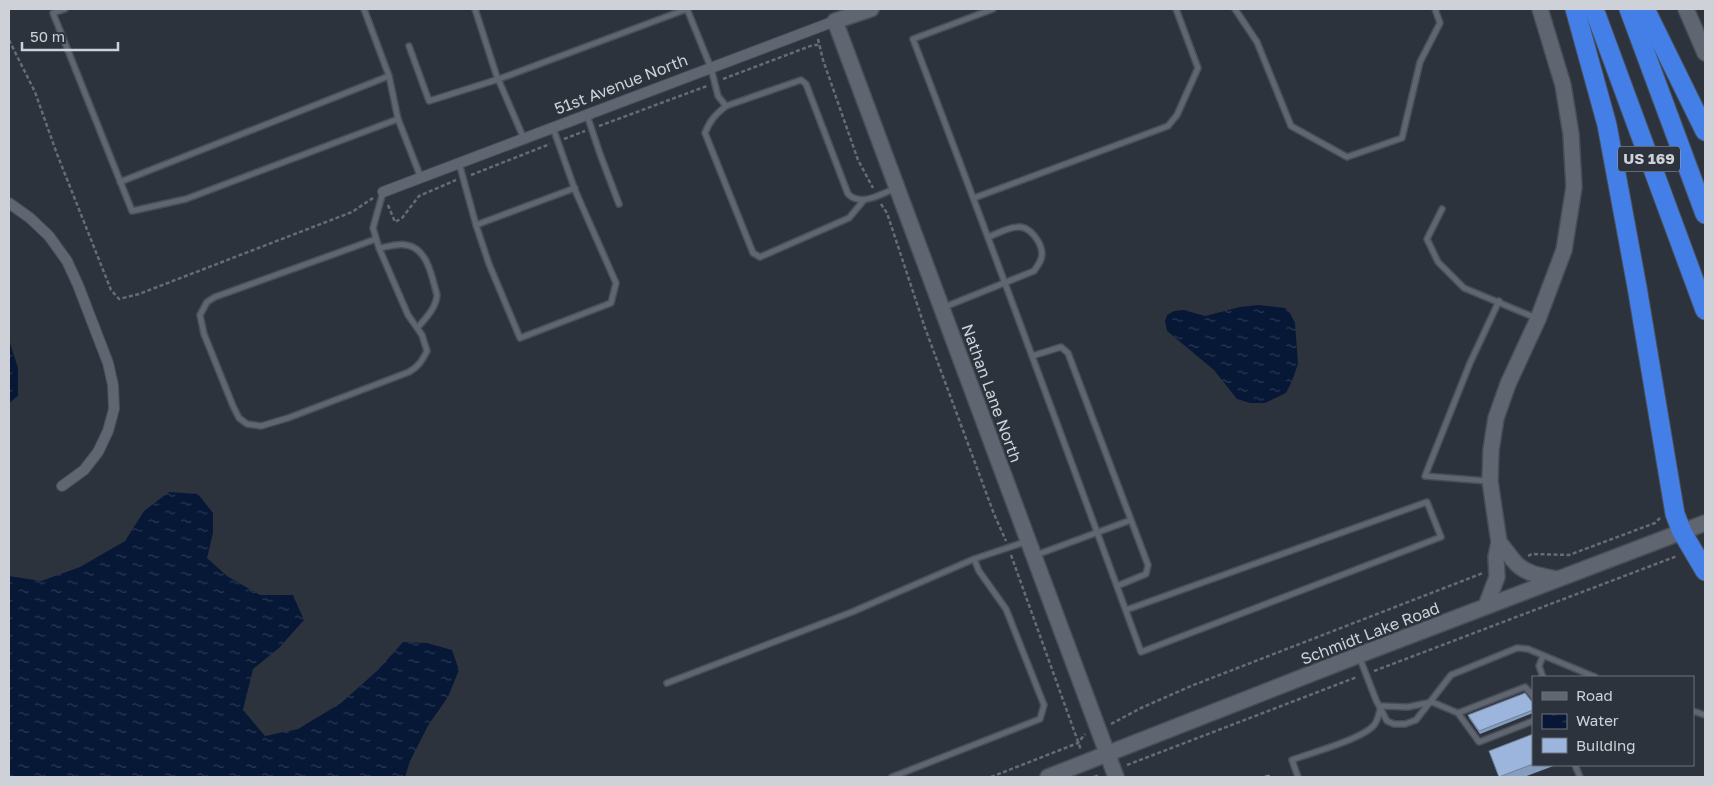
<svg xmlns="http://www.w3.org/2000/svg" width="1714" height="786" viewBox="0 0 1714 786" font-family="'Golos Text',sans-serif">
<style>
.water{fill:url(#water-ripples)}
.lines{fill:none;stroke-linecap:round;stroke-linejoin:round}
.lane-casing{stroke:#494e56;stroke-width:8}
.street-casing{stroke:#494e56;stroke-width:12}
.secondary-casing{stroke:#494e56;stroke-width:18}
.highway-casing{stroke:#494e56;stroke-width:21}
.path{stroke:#676c74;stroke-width:2.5;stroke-dasharray:4 2.5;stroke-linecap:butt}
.lane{stroke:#606671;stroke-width:5}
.street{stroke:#606671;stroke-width:10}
.secondary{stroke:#606671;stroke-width:15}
.highway{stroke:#437fe6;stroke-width:19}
.wall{fill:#869cbe}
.building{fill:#9cb5dd;stroke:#6d7f9b}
.labels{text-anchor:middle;stroke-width:5;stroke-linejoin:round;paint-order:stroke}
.shield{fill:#2d333c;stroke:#9ea2a9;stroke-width:1}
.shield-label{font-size:15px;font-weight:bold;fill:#ced2d8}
.street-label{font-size:16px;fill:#ced2d8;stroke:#2d333c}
</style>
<defs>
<pattern id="water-ripples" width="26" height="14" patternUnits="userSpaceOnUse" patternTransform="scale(1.25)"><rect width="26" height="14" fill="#071837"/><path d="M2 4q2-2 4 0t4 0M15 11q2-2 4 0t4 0" fill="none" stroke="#2a3953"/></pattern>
</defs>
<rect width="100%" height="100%" fill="#2d333c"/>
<g class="water">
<path d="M 1258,305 L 1285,308 L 1290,313 L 1295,323 L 1298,364 L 1292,381 L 1286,393 L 1265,403 L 1250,403 L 1237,399 L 1214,370 L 1167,331 L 1165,321 L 1167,315 L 1174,311 L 1184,310 L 1205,316 L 1240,307 Z"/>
<path d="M 9,340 L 18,368 L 18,396 L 9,403 Z"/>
<path d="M 169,492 L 198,494 L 213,513 L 213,533 L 207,558 L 227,576 L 260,595 L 293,595 L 304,620 L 279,648 L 253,669 L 243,710 L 265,736 L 298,729 L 341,703 L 378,670 L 403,642 L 427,643 L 452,650 L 459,670 L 448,697 L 429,724 L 410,761 L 405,777 L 9,777 L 9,576 L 41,581 L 80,567 L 125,541 L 144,511 Z"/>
</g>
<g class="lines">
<defs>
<g id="lane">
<path d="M 65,9 L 53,13 L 132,211 L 186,199 L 398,119"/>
<path d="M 364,9 L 389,76 L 398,119 L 421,178"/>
<path d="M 475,9 L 496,74 L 524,139"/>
<path d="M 687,9 L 711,68 L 718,96 L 726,106 L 801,80 L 806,84 L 848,194 C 861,207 881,194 896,188"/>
<path d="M 993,9 L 913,39 C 991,243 1066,447 1141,652 L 1441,537 L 1427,502 L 1126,610"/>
<path d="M 1235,9 L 1257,42 L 1291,126 L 1347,157 L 1402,138 L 1420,62 L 1440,23 L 1435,9"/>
<path d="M 409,46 L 429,101 L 499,79 L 687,9"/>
<path d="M 726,106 C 716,114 710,120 705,133 L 753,253 L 760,257 L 849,218 L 864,200"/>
<path d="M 587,115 L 600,154 L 619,204"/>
<path d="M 459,163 L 476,225 L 489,264 L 520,338 L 611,303 L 616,283 L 575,190 L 553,128"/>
<path d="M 120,182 L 389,76"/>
<path d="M 974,198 L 1168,126 L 1177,115 L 1198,68 L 1176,9"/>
<path d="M 1442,209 L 1427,239 L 1438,262 L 1464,288 L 1536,318"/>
<path d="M 476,225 L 575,188"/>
<path d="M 376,239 L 215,297 L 207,302 L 200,315 L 204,334 L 233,406 L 239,418 L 247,424 L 261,426 L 288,418 L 409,372 C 418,367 422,361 427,351 L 422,335 L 408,315 L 379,248 L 373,228 L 383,192"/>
<path d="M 379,248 C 388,247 398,243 406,245 C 428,248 432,278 437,295 C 436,308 426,318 418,327"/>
<path d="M 942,308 L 1034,271 C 1038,265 1042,261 1042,253 C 1041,242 1030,226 1018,227 C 1008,227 997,234 988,237"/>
<path d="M 1032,356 L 1061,347 L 1068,353 L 1148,565 L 1146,574 L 1117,586"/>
<path d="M 1487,481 L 1425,476 L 1470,363 L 1499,301"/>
<path d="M 1036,555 L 1131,520"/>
<path d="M 1359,656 L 1376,700 L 1387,721 L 1394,724 L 1405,724 L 1416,720 L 1451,675 L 1517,648 L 1528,649 L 1595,677"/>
<path d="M 1543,677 L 1539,666 L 1543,656"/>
<path d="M 667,683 L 852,612 L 974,559 L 1028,541"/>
<path d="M 1381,706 L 1408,707 L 1432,702 L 1458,713 L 1479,742 L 1533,721"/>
<path d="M 1693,711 L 1705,715"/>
<path d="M 1458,713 L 1525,687 L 1533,696"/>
<path d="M 1575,765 L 1580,777"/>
<path d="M 892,777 L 1040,719 L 1044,705 L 1006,609 L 979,571 L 974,559"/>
<path d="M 1298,777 L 1292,760 C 1310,753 1363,739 1374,725 C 1378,721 1379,712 1381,707"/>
</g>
<g id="street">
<path d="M 383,192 L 835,21"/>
<path d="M 9,203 L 30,218 L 49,236 L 67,261 L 78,285 L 108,363 L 113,385 L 114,409 L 108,431 L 98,452 L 84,470 L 62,486"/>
</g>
<g id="secondary">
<path d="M 871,9 L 835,21 L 1116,777"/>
<path d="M 1686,9 L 1705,53"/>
<path d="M 1499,542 C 1504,548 1508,554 1514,561 C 1524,574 1542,576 1557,579"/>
<path d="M 1486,606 L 1497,577 L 1496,557 L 1499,542 L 1490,481 L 1491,450 L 1496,418 L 1508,384 L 1538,319 L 1564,250 L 1574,187 L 1571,134 L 1563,85 L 1540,9"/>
<path d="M 1048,777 L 1359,655 L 1705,523"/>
</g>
<g id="highway">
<path d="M 1575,9 L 1607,125 L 1637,287 L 1675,514 L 1682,532 L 1705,571"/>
<path d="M 1594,9 L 1705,310"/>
<path d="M 1629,9 L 1705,214"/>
<path d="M 1645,9 L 1705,131"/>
</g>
</defs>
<use href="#lane" class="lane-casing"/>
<use href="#street" class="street-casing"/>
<use href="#secondary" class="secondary-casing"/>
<use href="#highway" class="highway-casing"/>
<g class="path">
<path d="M 818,39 L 823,60 L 858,160 L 873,188"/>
<path d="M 9,40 L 35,92 L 57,154 L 111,290 L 119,299 L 139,294 L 352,212 L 373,198"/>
<path d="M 723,79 L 813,45 L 819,45"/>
<path d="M 599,126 L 707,86"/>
<path d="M 564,139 L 585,131"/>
<path d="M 471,175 L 550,144"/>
<path d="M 881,204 L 887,213 L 925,328 L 994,514 L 1006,541"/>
<path d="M 388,205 L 395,222 L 402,218 L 419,196 L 456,180"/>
<path d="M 1011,555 L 1081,750"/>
<path d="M 1528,556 L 1532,554 L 1569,555 L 1655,523 L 1660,518"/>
<path d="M 1374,671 L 1677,556"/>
<path d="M 1111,724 L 1141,708 L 1191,686 L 1483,573"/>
<path d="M 1127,765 L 1357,677"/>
<path d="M 991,777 L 1078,743 L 1085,734"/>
<path d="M 1094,777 L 1100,775"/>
</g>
<use href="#lane" class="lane"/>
<use href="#street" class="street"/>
<use href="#secondary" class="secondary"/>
<use href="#highway" class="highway"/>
</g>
<g class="wall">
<path d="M 1533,703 L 1533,713 L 1480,734 L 1469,718 L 1468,715 Z"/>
<path d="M 1533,734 L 1533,765 L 1556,765 L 1524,777 L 1499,777 Z"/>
</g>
<g class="building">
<path d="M 1525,693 L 1533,703 L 1533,710 L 1479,731 L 1468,715 Z"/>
<path d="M 1533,734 L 1533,764 L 1499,777 L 1489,751 Z"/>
<path d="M 1269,775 L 1270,777 L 1262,777 Z"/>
</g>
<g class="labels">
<rect class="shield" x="1618" y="146.5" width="62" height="25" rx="4"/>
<g class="shield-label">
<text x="1649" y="164">US 169</text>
</g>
<g class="street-label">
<text transform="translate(621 84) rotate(-21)" y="6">51st Avenue North</text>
<text transform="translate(992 393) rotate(70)" y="6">Nathan Lane North</text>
<text transform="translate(1370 633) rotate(-21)" y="6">Schmidt Lake Road</text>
</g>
</g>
<rect width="1714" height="786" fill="none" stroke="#ced2d8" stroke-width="20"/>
<rect x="1532" y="676" width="162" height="90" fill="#2d333c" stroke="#6d737a"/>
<rect x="1542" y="692" width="25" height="8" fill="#606671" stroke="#6d737a"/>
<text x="1576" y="701" font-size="15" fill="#ced2d8">Road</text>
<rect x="1542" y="714" width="25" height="15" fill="url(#water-ripples)" stroke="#6d737a"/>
<text x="1576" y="726" font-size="15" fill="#ced2d8">Water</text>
<rect x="1542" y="738" width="25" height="15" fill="#9cb5dd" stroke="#6d737a"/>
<text x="1576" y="751" font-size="15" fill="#ced2d8">Building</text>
<path d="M22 42v8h96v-8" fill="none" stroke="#ced2d8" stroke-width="2.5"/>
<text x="30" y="42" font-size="15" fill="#ced2d8" stroke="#2d333c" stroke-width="4" paint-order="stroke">50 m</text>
</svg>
